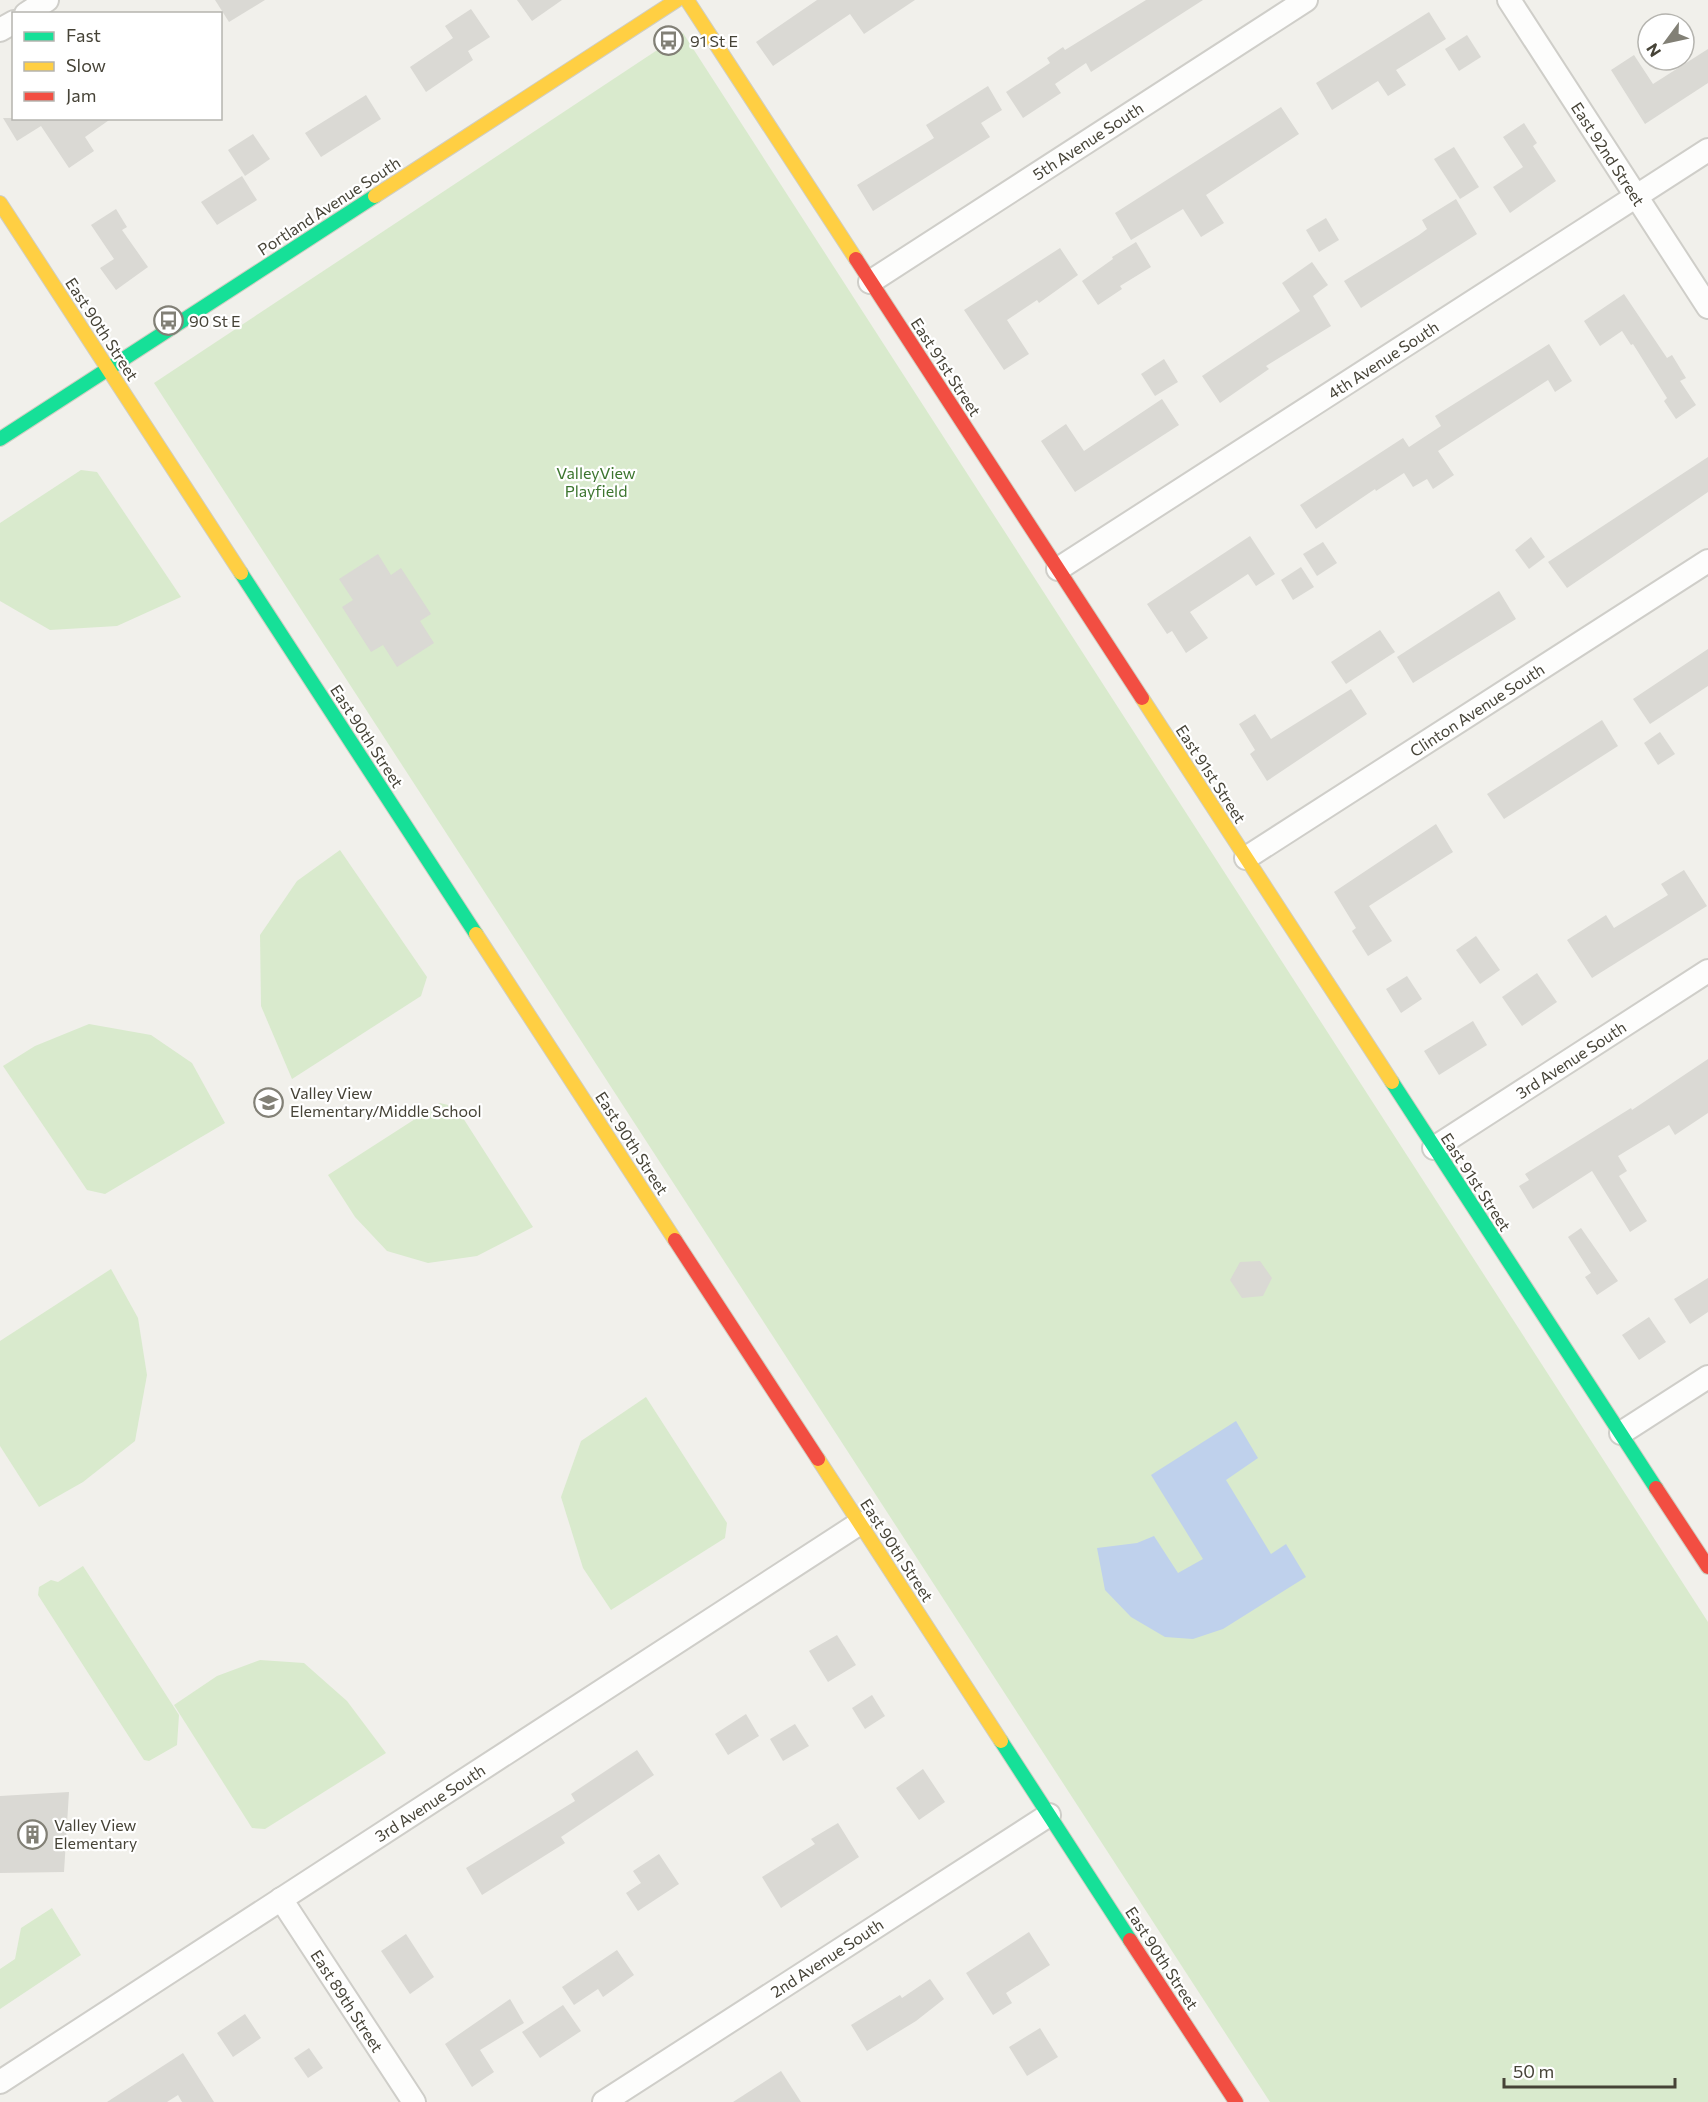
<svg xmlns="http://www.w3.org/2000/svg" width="1708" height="2102" viewBox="0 0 1708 2102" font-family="Commissioner,sans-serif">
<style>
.green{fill:#d9eacd}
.water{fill:#bfd1ec}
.building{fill:#dad9d4}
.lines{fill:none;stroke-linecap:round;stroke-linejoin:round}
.street-casing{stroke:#cfcec9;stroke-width:26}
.fast-casing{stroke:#d0cec2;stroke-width:16}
.slow-casing{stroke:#d0cec2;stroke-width:16}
.jam-casing{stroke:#d0cec2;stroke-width:16}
.street{stroke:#fdfdfc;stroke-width:22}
.fast{stroke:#16e098;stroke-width:14}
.slow{stroke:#ffcf43;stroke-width:14}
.jam{stroke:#f24e42;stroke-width:14}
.labels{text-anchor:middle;stroke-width:4.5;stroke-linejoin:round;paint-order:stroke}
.poi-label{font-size:16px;fill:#464337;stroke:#fff;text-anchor:start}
.street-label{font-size:16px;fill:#464337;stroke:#fff}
.park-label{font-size:16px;fill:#3c752e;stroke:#fff}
</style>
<rect width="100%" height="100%" fill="#f1f0eb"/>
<g class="green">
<path d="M 683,33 L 1708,1622 L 1708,2102 L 1270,2102 L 154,383 Z"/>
<path d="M 81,470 L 97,472 L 181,597 L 117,626 L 50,630 L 0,601 L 0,523 Z"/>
<path d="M 340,850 L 427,977 L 421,996 L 292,1079 L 261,1006 L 260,935 L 297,881 Z"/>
<path d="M 89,1024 L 151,1035 L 192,1063 L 225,1123 L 105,1194 L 87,1190 L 3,1066 L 35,1046 Z"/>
<path d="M 440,1103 L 456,1107 L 533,1227 L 477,1256 L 428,1263 L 387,1251 L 355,1217 L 328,1175 Z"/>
<path d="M 111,1269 L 138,1318 L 147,1375 L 135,1441 L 83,1482 L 39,1507 L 0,1446 L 0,1341 Z"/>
<path d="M 646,1397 L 727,1523 L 725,1538 L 611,1610 L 583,1568 L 561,1497 L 581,1441 Z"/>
<path d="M 83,1566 L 179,1715 L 177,1745 L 149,1761 L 144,1760 L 38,1595 L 39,1587 L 51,1580 L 58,1582 Z"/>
<path d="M 260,1660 L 304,1663 L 347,1701 L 386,1753 L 265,1829 L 252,1828 L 174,1705 L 217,1676 Z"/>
<path d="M 52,1908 L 81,1955 L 0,2009 L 0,1969 L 15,1959 L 21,1928 Z"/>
</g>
<path class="water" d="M 1236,1421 L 1258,1458 L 1226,1480 L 1271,1554 L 1286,1544 L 1306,1577 L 1223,1629 L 1193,1639 L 1165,1637 L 1131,1617 L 1105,1590 L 1097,1548 L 1137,1543 L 1154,1536 L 1178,1573 L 1203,1559 L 1151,1475 Z"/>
<g class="building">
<path d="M 215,0 L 265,0 L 229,22 Z"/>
<path d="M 517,0 L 562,0 L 532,21 Z"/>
<path d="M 817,0 L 915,0 L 864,34 L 850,14 L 773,66 L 756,42 Z"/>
<path d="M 1146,0 L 1203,0 L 1091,72 L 1086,63 L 1055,84 L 1061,93 L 1023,118 L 1006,92 L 1050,63 L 1047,58 L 1063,47 L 1065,50 Z"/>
<path d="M 471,9 L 490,37 L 468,51 L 473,60 L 426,92 L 410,67 L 453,38 L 445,26 Z"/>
<path d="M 1429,12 L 1446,39 L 1396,70 L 1406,85 L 1388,96 L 1378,81 L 1332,110 L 1316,83 Z"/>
<path d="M 1467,35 L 1481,57 L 1459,71 L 1445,49 Z"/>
<path d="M 1708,49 L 1708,83 L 1645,124 L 1611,70 L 1634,55 L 1653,84 Z"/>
<path d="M 988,86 L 1002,110 L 981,123 L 990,137 L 873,211 L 857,185 L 934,138 L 926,125 Z"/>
<path d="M 366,95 L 381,119 L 321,157 L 305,133 Z"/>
<path d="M 1281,107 L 1299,134 L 1206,195 L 1224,223 L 1201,237 L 1183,209 L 1131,240 L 1115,213 Z"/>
<path d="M 3,118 L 112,118 L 85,137 L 94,151 L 69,168 L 41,126 L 17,141 Z"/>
<path d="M 1524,123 L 1537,143 L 1533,146 L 1556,181 L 1510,213 L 1493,187 L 1523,167 L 1503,137 Z"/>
<path d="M 253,134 L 270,159 L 245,176 L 228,150 Z"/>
<path d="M 1454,147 L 1479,187 L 1460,199 L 1434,159 Z"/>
<path d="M 242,176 L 257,200 L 217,225 L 201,202 Z"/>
<path d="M 1456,199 L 1477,234 L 1361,308 L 1344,281 L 1419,235 L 1427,229 L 1422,220 Z"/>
<path d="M 116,209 L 127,227 L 122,230 L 148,267 L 116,290 L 100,268 L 114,259 L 91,225 Z"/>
<path d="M 1326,218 L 1339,240 L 1319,252 L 1306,230 Z"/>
<path d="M 1136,242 L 1151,267 L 1120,286 L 1122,289 L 1098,305 L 1082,281 L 1113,259 L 1112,257 Z"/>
<path d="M 1060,248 L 1078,275 L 1039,303 L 1037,300 L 1007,320 L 1029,354 L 1004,370 L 964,310 Z"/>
<path d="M 1312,262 L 1328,285 L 1313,296 L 1331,326 L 1266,366 L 1269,369 L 1220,403 L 1202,376 L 1300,311 L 1282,283 Z"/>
<path d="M 1624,294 L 1667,358 L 1672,355 L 1686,378 L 1680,381 L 1696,405 L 1676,419 L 1664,401 L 1667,398 L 1633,344 L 1631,345 L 1622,331 L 1600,346 L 1584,321 Z"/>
<path d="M 1549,344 L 1572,381 L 1555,392 L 1548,380 L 1438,451 L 1454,475 L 1433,489 L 1427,479 L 1413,487 L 1404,473 L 1376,491 L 1375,489 L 1316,529 L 1300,505 L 1403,438 L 1409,447 L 1441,426 L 1435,416 Z"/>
<path d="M 1164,359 L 1178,382 L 1155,396 L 1141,374 Z"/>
<path d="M 1162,399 L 1179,425 L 1075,492 L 1041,441 L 1066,424 L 1084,451 Z"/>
<path d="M 1708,457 L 1708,492 L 1567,588 L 1548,562 Z"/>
<path d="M 1250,536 L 1275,574 L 1256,586 L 1248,574 L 1190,612 L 1208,638 L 1186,653 L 1172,631 L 1167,634 L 1147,604 Z"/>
<path d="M 1531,537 L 1545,557 L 1529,569 L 1515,550 Z"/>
<path d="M 1323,542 L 1337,563 L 1317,576 L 1303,554 Z"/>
<path d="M 378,554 L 391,575 L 401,568 L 431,614 L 420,621 L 434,643 L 397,667 L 383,645 L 371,652 L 342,607 L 353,600 L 339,579 Z"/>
<path d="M 1301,567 L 1314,587 L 1293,600 L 1281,580 Z"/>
<path d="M 1499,591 L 1516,619 L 1413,683 L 1397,657 Z"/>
<path d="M 1380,630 L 1395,652 L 1346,684 L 1331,662 Z"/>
<path d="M 1708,649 L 1708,686 L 1650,724 L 1633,699 Z"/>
<path d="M 1351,689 L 1367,714 L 1267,781 L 1250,754 L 1255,750 L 1239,724 L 1255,714 L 1271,739 Z"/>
<path d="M 1602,720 L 1618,746 L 1504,819 L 1487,794 Z"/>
<path d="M 1660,732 L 1675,754 L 1658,765 L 1644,743 Z"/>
<path d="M 1436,824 L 1453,852 L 1369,906 L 1392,941 L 1368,956 L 1352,931 L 1356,928 L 1334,892 Z"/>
<path d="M 1684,870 L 1707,906 L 1592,978 L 1567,940 L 1606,915 L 1614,928 L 1668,895 L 1661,884 Z"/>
<path d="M 1476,936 L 1500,970 L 1480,984 L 1456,950 Z"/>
<path d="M 1537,973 L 1557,1002 L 1522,1026 L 1502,997 Z"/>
<path d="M 1407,976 L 1422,999 L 1401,1013 L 1386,989 Z"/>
<path d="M 1473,1021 L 1487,1045 L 1439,1075 L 1424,1051 Z"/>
<path d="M 1708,1059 L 1708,1113 L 1675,1135 L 1669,1125 L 1618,1156 L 1627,1171 L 1619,1176 L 1647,1221 L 1630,1232 L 1592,1171 L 1533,1209 L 1519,1186 L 1529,1180 L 1525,1174 L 1631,1108 L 1632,1110 Z"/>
<path d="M 1581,1228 L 1618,1281 L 1597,1295 L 1585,1277 L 1591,1273 L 1568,1237 Z"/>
<path d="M 1260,1261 L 1272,1278 L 1263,1296 L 1242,1298 L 1230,1280 L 1240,1262 Z"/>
<path d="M 1708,1278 L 1708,1312 L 1690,1324 L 1674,1299 Z"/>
<path d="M 1649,1317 L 1666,1342 L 1639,1360 L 1622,1335 Z"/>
<path d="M 837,1635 L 856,1665 L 828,1682 L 809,1651 Z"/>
<path d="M 872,1695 L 885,1716 L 865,1729 L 852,1708 Z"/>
<path d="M 746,1714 L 759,1736 L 728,1755 L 715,1734 Z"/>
<path d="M 795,1724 L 809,1746 L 783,1761 L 770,1739 Z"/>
<path d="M 637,1750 L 654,1775 L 561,1837 L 565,1843 L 482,1895 L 466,1868 L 575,1801 L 571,1794 Z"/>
<path d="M 923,1769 L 945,1802 L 919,1820 L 896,1788 Z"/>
<path d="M 69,1792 L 64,1872 L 0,1873 L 0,1796 Z"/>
<path d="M 838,1823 L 859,1857 L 781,1908 L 762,1877 L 815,1844 L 811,1839 Z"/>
<path d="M 659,1854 L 679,1884 L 638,1911 L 626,1893 L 641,1883 L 633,1871 Z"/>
<path d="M 1029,1932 L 1050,1965 L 1006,1993 L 1012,2003 L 993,2015 L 966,1973 Z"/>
<path d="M 406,1934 L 434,1977 L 410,1994 L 381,1951 Z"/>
<path d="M 617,1950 L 634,1975 L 603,1997 L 598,1989 L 574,2005 L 562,1987 Z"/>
<path d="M 930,1979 L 944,1999 L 916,2021 L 867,2051 L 851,2025 L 900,1995 L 902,1998 Z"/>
<path d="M 510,1999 L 524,2023 L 480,2050 L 494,2072 L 472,2087 L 445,2044 Z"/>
<path d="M 563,2005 L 581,2031 L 540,2058 L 522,2032 Z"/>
<path d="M 245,2014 L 261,2038 L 233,2057 L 217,2033 Z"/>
<path d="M 1040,2028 L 1058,2057 L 1027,2076 L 1009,2047 Z"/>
<path d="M 309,2048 L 323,2068 L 308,2078 L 294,2058 Z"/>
<path d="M 183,2053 L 214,2102 L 182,2102 L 178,2095 L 167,2102 L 107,2102 Z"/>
<path d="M 781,2071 L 801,2102 L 733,2102 Z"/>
</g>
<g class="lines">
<defs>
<g id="street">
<path d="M 1509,0 L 1708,307"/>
<path d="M 26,14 L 47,0"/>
<path d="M 0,30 L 14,22"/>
<path d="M 870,282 L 1306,0"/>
<path d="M 1058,569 L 1708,150"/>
<path d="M 1246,858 L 1708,561"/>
<path d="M 1434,1148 L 1708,971"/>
<path d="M 1621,1433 L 1708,1377"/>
<path d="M 281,1899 L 414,2102"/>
<path d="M 0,2082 L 860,1523"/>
<path d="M 604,2102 L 1049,1815"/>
</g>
<g id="fast">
<path d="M 0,439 L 375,196"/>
<path d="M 241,573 L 476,934"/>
<path d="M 1392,1082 L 1656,1488"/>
<path d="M 1001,1741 L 1130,1940"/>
</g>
<g id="slow">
<path d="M 687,0 L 856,259"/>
<path d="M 375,196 L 677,0"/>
<path d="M 0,203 L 241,573"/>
<path d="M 1142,698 L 1392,1082"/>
<path d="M 476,934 L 675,1240"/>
<path d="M 818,1459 L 1001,1741"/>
</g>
<g id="jam">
<path d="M 856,259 L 1142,698"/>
<path d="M 675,1240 L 818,1459"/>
<path d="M 1656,1488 L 1708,1567"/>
<path d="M 1130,1940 L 1236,2102"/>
</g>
</defs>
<use href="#street" class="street-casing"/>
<use href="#fast" class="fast-casing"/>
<use href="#slow" class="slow-casing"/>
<use href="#jam" class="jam-casing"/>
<use href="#street" class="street"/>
<use href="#fast" class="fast"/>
<use href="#slow" class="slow"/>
<use href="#jam" class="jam"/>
</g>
<defs>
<symbol id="bus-ring" viewBox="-11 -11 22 22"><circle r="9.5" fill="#fff" stroke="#828076" stroke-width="1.5"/><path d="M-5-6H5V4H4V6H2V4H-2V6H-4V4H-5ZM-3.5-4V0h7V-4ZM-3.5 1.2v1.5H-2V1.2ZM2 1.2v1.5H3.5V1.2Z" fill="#828076"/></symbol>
<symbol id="school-ring" viewBox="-11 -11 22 22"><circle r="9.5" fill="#fff" stroke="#828076" stroke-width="1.5"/><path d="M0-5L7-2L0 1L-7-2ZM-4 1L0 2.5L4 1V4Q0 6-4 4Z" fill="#828076"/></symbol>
<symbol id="building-ring" viewBox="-11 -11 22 22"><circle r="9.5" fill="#fff" stroke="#828076" stroke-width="1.5"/><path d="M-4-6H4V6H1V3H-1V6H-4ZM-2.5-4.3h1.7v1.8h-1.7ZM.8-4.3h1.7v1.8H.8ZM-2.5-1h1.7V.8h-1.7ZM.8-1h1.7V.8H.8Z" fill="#828076"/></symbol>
</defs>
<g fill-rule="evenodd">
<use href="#bus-ring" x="652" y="24" width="33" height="33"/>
<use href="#bus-ring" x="152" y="304" width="33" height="33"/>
<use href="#school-ring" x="252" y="1086" width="33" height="33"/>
<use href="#building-ring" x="16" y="1818" width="33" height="33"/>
</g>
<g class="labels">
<g class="poi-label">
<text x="690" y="47">91 St E</text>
<text x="189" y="327">90 St E</text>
<text x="290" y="1099">Valley View<tspan x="290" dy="18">Elementary/Middle School</tspan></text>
<text x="54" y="1831">Valley View<tspan x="54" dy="18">Elementary</tspan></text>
</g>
<g class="street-label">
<text transform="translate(1088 141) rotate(-33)" y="6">5th Avenue South</text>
<text transform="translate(1608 154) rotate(57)" y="6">East 92nd Street</text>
<text transform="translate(329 206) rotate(-33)" y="6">Portland Avenue South</text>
<text transform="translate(102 329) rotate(57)" y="6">East 90th Street</text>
<text transform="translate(1383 360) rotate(-33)" y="6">4th Avenue South</text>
<text transform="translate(946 367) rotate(57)" y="6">East 91st Street</text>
<text transform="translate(1477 710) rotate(-33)" y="6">Clinton Avenue South</text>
<text transform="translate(367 736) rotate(57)" y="6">East 90th Street</text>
<text transform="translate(1211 774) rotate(57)" y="6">East 91st Street</text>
<text transform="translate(1571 1060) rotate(-33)" y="6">3rd Avenue South</text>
<text transform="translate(632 1143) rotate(57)" y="6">East 90th Street</text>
<text transform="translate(1476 1182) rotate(57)" y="6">East 91st Street</text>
<text transform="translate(897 1550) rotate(57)" y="6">East 90th Street</text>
<text transform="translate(430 1803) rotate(-33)" y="6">3rd Avenue South</text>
<text transform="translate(827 1958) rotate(-33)" y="6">2nd Avenue South</text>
<text transform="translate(1162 1958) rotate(57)" y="6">East 90th Street</text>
<text transform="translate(347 2001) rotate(57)" y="6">East 89th Street</text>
</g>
<g class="park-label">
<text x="596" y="479">ValleyView<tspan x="596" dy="18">Playfield</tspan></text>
</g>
</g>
<rect x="12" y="12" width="210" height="108" fill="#ffffff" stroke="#b5b4af" stroke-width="1.5"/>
<rect x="24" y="32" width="30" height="9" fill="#16e098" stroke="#b5b4af" stroke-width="1.5"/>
<text x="66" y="42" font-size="18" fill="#464337">Fast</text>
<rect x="24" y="62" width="30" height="9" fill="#ffcf43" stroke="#b5b4af" stroke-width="1.5"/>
<text x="66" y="72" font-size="18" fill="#464337">Slow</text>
<rect x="24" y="92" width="30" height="9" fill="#f24e42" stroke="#b5b4af" stroke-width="1.5"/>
<text x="66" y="102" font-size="18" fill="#464337">Jam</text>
<g transform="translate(1666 42) rotate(237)"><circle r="28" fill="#ffffff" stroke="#b5b4af" stroke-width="1.5"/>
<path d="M0-4.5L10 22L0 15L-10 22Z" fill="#828076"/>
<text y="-9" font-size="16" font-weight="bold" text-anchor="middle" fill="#464337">N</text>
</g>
<path d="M1504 2078v9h171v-9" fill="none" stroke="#464337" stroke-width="3"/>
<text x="1513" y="2078" font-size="18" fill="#464337" stroke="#ffffff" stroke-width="4.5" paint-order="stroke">50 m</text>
</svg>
